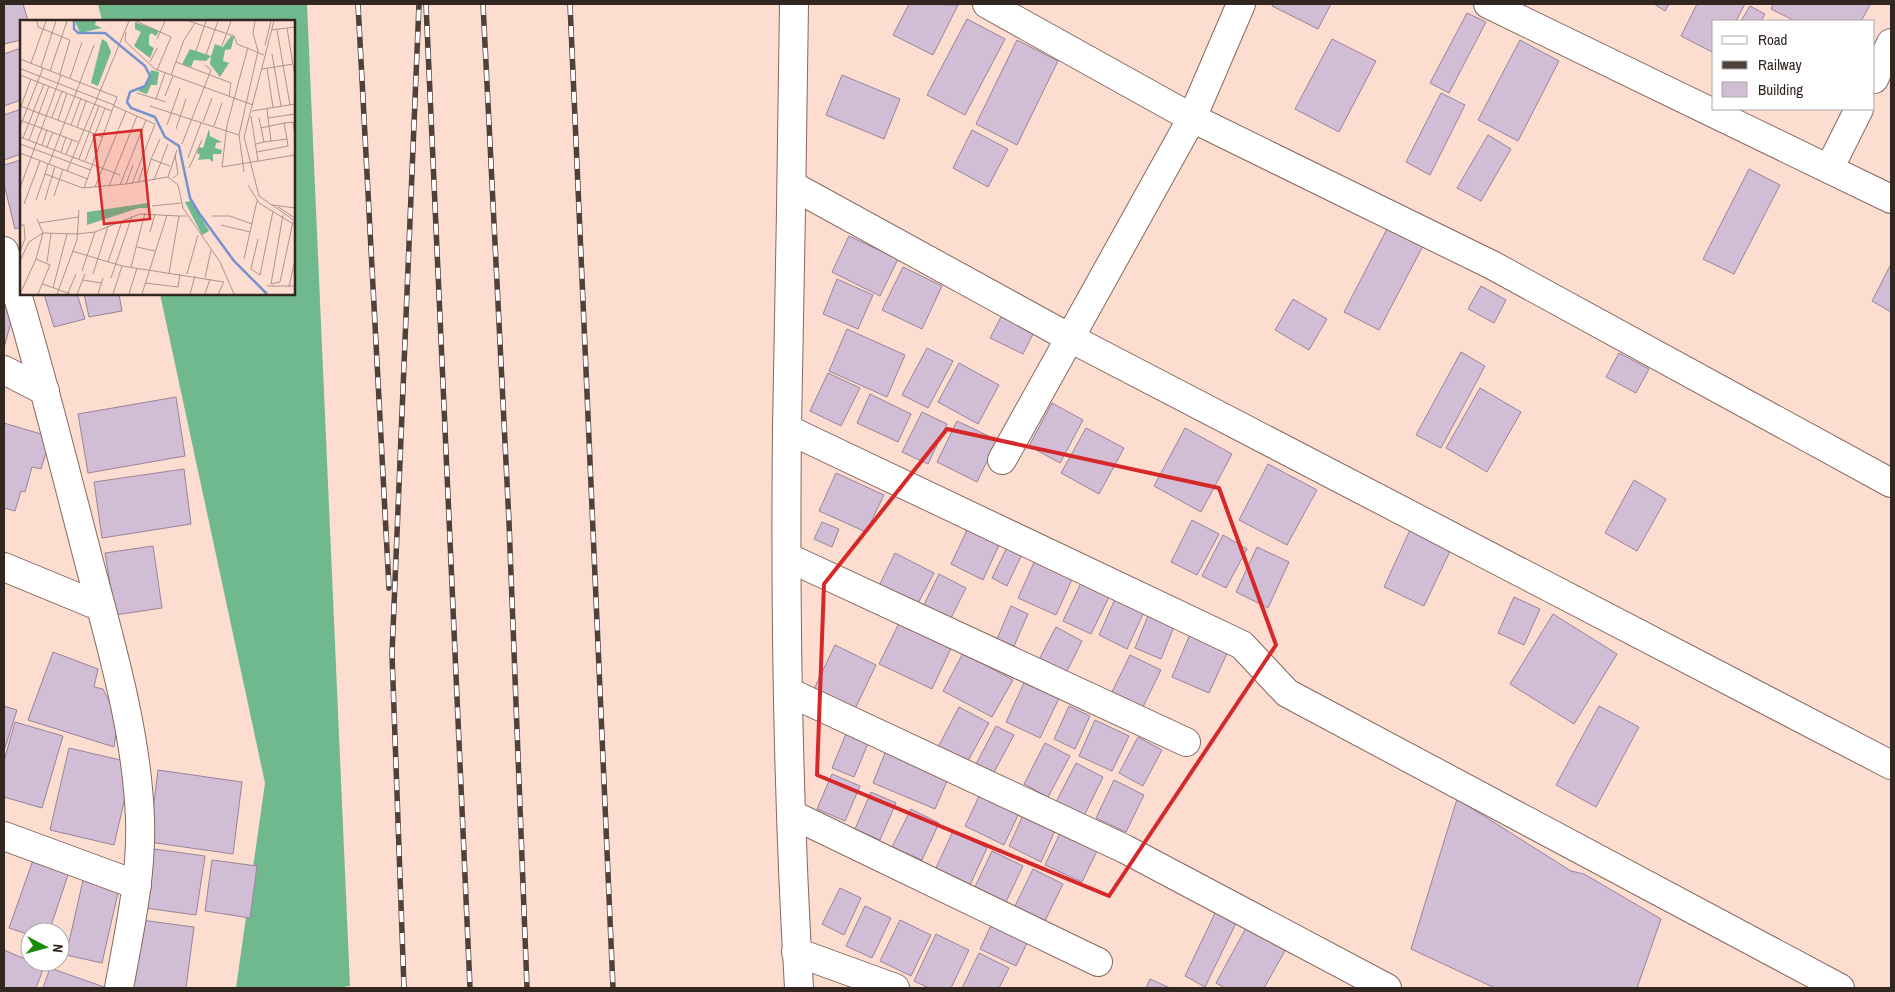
<svg xmlns="http://www.w3.org/2000/svg" width="1895" height="992" viewBox="0 0 1895 992" font-family="'Archivo Narrow',sans-serif">
<style>
.forest{fill:#70b98e}
.building{fill:#d1bdd5;stroke:#97849b}
.lines{fill:none;stroke-linecap:round;stroke-linejoin:round}
.minor-casing{stroke:#85685e;stroke-width:30}
.minor{stroke:#fff;stroke-width:28}
.rail-casing{stroke:#4f403a;stroke-width:5.5}
.rail{stroke:#fff;stroke-width:4;stroke-dasharray:11;stroke-linecap:butt}
.marked{fill:none;stroke:#d62828;stroke-width:4;stroke-linejoin:round}
.inset-river{fill:none;stroke:#7592cf;stroke-width:2.5}
.inset-road{fill:none;stroke:#ac948b;stroke-width:1}
.view{fill:#d62828;fill-opacity:0.15;stroke:#d62828;stroke-width:2.5}
.inset-edge{fill:none;stroke:#322621;stroke-width:2.5}
</style>
<rect width="100%" height="100%" fill="#feddd1"/>
<path class="forest" d="M 98,4 L 307,4 L 350,986 L 333,988 L 236,988 L 265,783 L 160,294 L 294,294 L 294,21 L 102,21 Z"/>
<g class="building">
<path d="M 4,4 L 23,4 L 28,21 L 21,21 L 21,40 L 4,44 Z"/>
<path d="M 909,4 L 958,5 L 933,55 L 893,35 Z"/>
<path d="M 1273,4 L 1331,4 L 1318,29 L 1272,6 Z"/>
<path d="M 1654,4 L 1669,4 L 1665,11 Z"/>
<path d="M 1697,4 L 1745,4 L 1736,21 L 1714,21 L 1714,53 L 1681,36 Z"/>
<path d="M 1773,4 L 1868,4 L 1870,5 L 1861,21 L 1795,21 L 1771,9 Z"/>
<path d="M 1750,6 L 1765,14 L 1761,21 L 1741,21 Z"/>
<path d="M 1467,13 L 1486,22 L 1449,93 L 1430,83 Z"/>
<path d="M 967,19 L 1005,39 L 965,115 L 927,95 Z"/>
<path d="M 1332,39 L 1376,61 L 1339,132 L 1295,109 Z"/>
<path d="M 1017,40 L 1058,61 L 1017,145 L 976,124 Z"/>
<path d="M 1520,40 L 1559,61 L 1518,141 L 1478,120 Z"/>
<path d="M 21,48 L 21,100 L 4,106 L 4,54 Z"/>
<path d="M 842,75 L 900,99 L 884,139 L 826,115 Z"/>
<path d="M 1441,93 L 1465,105 L 1430,175 L 1406,162 Z"/>
<path d="M 21,109 L 21,154 L 4,160 L 4,115 Z"/>
<path d="M 972,130 L 1008,149 L 988,187 L 953,168 Z"/>
<path d="M 1488,135 L 1511,149 L 1481,201 L 1457,188 Z"/>
<path d="M 21,160 L 21,227 L 15,229 L 4,184 L 4,165 Z"/>
<path d="M 1749,169 L 1780,185 L 1734,274 L 1703,259 Z"/>
<path d="M 1388,227 L 1423,246 L 1379,330 L 1344,312 Z"/>
<path d="M 849,236 L 898,259 L 880,296 L 832,272 Z"/>
<path d="M 1891,264 L 1891,312 L 1872,301 Z"/>
<path d="M 903,267 L 942,286 L 922,329 L 882,310 Z"/>
<path d="M 837,279 L 873,295 L 858,329 L 823,314 Z"/>
<path d="M 1481,286 L 1506,300 L 1494,323 L 1468,309 Z"/>
<path d="M 4,294 L 18,296 L 4,348 Z"/>
<path d="M 44,294 L 77,294 L 85,319 L 54,327 Z"/>
<path d="M 84,294 L 119,294 L 122,311 L 89,317 Z"/>
<path d="M 1293,299 L 1327,319 L 1309,350 L 1275,330 Z"/>
<path d="M 1002,315 L 1034,332 L 1023,354 L 990,338 Z"/>
<path d="M 847,329 L 905,355 L 887,397 L 829,371 Z"/>
<path d="M 927,348 L 953,361 L 928,408 L 902,395 Z"/>
<path d="M 1461,352 L 1485,366 L 1441,448 L 1416,435 Z"/>
<path d="M 1619,353 L 1649,369 L 1636,393 L 1606,377 Z"/>
<path d="M 959,363 L 999,385 L 978,424 L 938,402 Z"/>
<path d="M 828,373 L 860,388 L 841,426 L 810,411 Z"/>
<path d="M 1480,388 L 1521,412 L 1487,472 L 1446,448 Z"/>
<path d="M 870,394 L 911,414 L 898,442 L 857,423 Z"/>
<path d="M 176,397 L 185,456 L 88,473 L 78,414 Z"/>
<path d="M 1052,403 L 1083,420 L 1060,463 L 1029,446 Z"/>
<path d="M 922,412 L 947,424 L 928,464 L 902,452 Z"/>
<path d="M 957,421 L 997,440 L 977,482 L 937,462 Z"/>
<path d="M 4,423 L 51,437 L 41,469 L 32,467 L 25,492 L 21,491 L 15,511 L 4,508 Z"/>
<path d="M 1086,428 L 1124,448 L 1099,494 L 1061,473 Z"/>
<path d="M 1185,428 L 1232,454 L 1201,512 L 1154,486 Z"/>
<path d="M 1268,464 L 1317,490 L 1287,545 L 1239,520 Z"/>
<path d="M 184,469 L 191,524 L 102,538 L 94,482 Z"/>
<path d="M 836,473 L 884,495 L 866,532 L 819,511 Z"/>
<path d="M 1634,480 L 1666,499 L 1637,551 L 1605,533 Z"/>
<path d="M 1192,520 L 1219,534 L 1197,575 L 1171,562 Z"/>
<path d="M 822,522 L 839,529 L 832,547 L 814,539 Z"/>
<path d="M 968,528 L 1000,543 L 983,580 L 951,564 Z"/>
<path d="M 1410,530 L 1451,549 L 1424,606 L 1384,587 Z"/>
<path d="M 1223,535 L 1247,549 L 1226,588 L 1202,576 Z"/>
<path d="M 1008,545 L 1023,552 L 1007,586 L 992,578 Z"/>
<path d="M 153,546 L 162,608 L 115,615 L 105,553 Z"/>
<path d="M 1257,547 L 1289,562 L 1268,608 L 1236,592 Z"/>
<path d="M 895,553 L 934,573 L 915,609 L 877,590 Z"/>
<path d="M 1036,558 L 1074,575 L 1056,615 L 1018,598 Z"/>
<path d="M 939,574 L 966,588 L 946,628 L 919,615 Z"/>
<path d="M 1081,583 L 1109,597 L 1091,634 L 1063,621 Z"/>
<path d="M 1514,597 L 1540,609 L 1524,645 L 1498,633 Z"/>
<path d="M 1115,599 L 1144,612 L 1127,649 L 1099,635 Z"/>
<path d="M 1011,606 L 1028,614 L 1011,653 L 994,646 Z"/>
<path d="M 1149,613 L 1175,624 L 1161,659 L 1135,648 Z"/>
<path d="M 1553,614 L 1617,654 L 1574,724 L 1510,684 Z"/>
<path d="M 902,617 L 954,642 L 932,689 L 879,664 Z"/>
<path d="M 1056,627 L 1082,641 L 1063,679 L 1036,665 Z"/>
<path d="M 1191,632 L 1229,649 L 1209,693 L 1172,677 Z"/>
<path d="M 835,645 L 876,665 L 854,711 L 813,691 Z"/>
<path d="M 53,652 L 98,669 L 94,687 L 103,689 L 118,719 L 114,747 L 28,720 Z"/>
<path d="M 963,653 L 1013,680 L 992,717 L 943,691 Z"/>
<path d="M 1130,655 L 1161,670 L 1143,707 L 1112,692 Z"/>
<path d="M 1028,674 L 1063,690 L 1040,738 L 1006,722 Z"/>
<path d="M 4,706 L 17,710 L 4,751 Z"/>
<path d="M 1069,706 L 1090,716 L 1075,749 L 1054,739 Z"/>
<path d="M 1599,706 L 1639,727 L 1596,807 L 1556,785 Z"/>
<path d="M 959,707 L 989,723 L 965,766 L 936,751 Z"/>
<path d="M 1095,720 L 1129,736 L 1112,771 L 1079,756 Z"/>
<path d="M 15,722 L 63,736 L 42,808 L 4,797 L 4,761 Z"/>
<path d="M 996,726 L 1014,735 L 992,776 L 975,766 Z"/>
<path d="M 848,729 L 870,739 L 854,777 L 832,768 Z"/>
<path d="M 1138,737 L 1162,750 L 1143,786 L 1119,773 Z"/>
<path d="M 1045,743 L 1070,756 L 1048,797 L 1024,784 Z"/>
<path d="M 69,748 L 133,763 L 114,845 L 50,830 Z"/>
<path d="M 887,748 L 950,774 L 935,809 L 873,783 Z"/>
<path d="M 1076,763 L 1103,777 L 1083,818 L 1055,804 Z"/>
<path d="M 158,770 L 242,782 L 233,854 L 149,842 Z"/>
<path d="M 832,774 L 860,786 L 845,821 L 817,809 Z"/>
<path d="M 1114,780 L 1144,795 L 1126,832 L 1096,818 Z"/>
<path d="M 871,792 L 896,803 L 880,840 L 855,829 Z"/>
<path d="M 981,792 L 1020,811 L 1004,845 L 965,826 Z"/>
<path d="M 1457,799 L 1571,871 L 1584,874 L 1661,919 L 1637,988 L 1495,988 L 1411,949 Z"/>
<path d="M 911,809 L 939,823 L 922,860 L 892,847 Z"/>
<path d="M 1025,811 L 1057,826 L 1041,862 L 1009,846 Z"/>
<path d="M 1062,829 L 1099,847 L 1082,882 L 1045,865 Z"/>
<path d="M 953,831 L 987,848 L 969,887 L 935,870 Z"/>
<path d="M 154,849 L 205,856 L 196,915 L 145,908 Z"/>
<path d="M 992,851 L 1023,866 L 1005,904 L 974,889 Z"/>
<path d="M 33,860 L 69,872 L 49,932 L 30,932 L 30,935 L 9,928 Z"/>
<path d="M 212,860 L 257,866 L 250,918 L 205,911 Z"/>
<path d="M 1033,869 L 1063,884 L 1044,923 L 1014,908 Z"/>
<path d="M 84,876 L 120,884 L 102,963 L 66,955 Z"/>
<path d="M 840,888 L 861,898 L 844,935 L 822,924 Z"/>
<path d="M 865,906 L 891,918 L 872,958 L 846,946 Z"/>
<path d="M 1217,909 L 1238,919 L 1205,987 L 1185,976 Z"/>
<path d="M 141,920 L 194,927 L 186,988 L 133,988 Z"/>
<path d="M 900,920 L 931,935 L 911,976 L 880,961 Z"/>
<path d="M 993,921 L 1029,939 L 1016,966 L 980,949 Z"/>
<path d="M 1247,926 L 1286,949 L 1264,988 L 1225,988 L 1216,983 Z"/>
<path d="M 936,934 L 969,950 L 951,988 L 929,988 L 914,981 Z"/>
<path d="M 4,950 L 44,967 L 36,988 L 4,988 Z"/>
<path d="M 979,953 L 1009,968 L 999,988 L 962,988 Z"/>
<path d="M 50,968 L 107,988 L 43,988 Z"/>
<path d="M 1150,979 L 1170,988 L 1146,988 Z"/>
</g>
<g class="lines">
<defs>
<g id="minor">
<path d="M 794,4 C 793,146 789,287 787,429 C 785,615 788,802 799,988"/>
<path d="M 987,4 L 1192,118 L 1492,265 L 1891,483"/>
<path d="M 1488,4 L 1891,199"/>
<path d="M 1874,79 L 1891,43"/>
<path d="M 1829,169 L 1859,109"/>
<path d="M 793,186 L 1070,338 L 1891,765"/>
<path d="M 4,251 C 36,353 62,458 89,562 C 111,645 137,733 140,819 C 142,876 129,932 119,988"/>
<path d="M 4,370 L 45,391"/>
<path d="M 787,429 L 1242,645 L 1287,693 L 1840,988"/>
<path d="M 1002,460 L 1192,118 L 1241,4"/>
<path d="M 787,557 L 1186,742"/>
<path d="M 4,567 L 101,607"/>
<path d="M 789,692 L 1125,849 L 1387,988"/>
<path d="M 791,814 L 1098,962"/>
<path d="M 4,836 L 137,885"/>
<path d="M 796,952 L 895,988"/>
</g>
</defs>
<use href="#minor" class="minor-casing"/>
<use href="#minor" class="minor"/>
<defs>
<g id="rail">
<path d="M 358,4 L 389,588"/>
<path d="M 426,4 L 470,988"/>
<path d="M 483,4 L 509,522 L 527,988"/>
<path d="M 570,4 L 613,988"/>
<path d="M 404,988 L 392,654 L 419,4"/>
</g>
</defs>
<use href="#rail" class="rail-casing"/>
<use href="#rail" class="rail"/>
</g>
<path class="marked" d="M 947,429 L 1219,488 L 1276,645 L 1109,896 L 817,775 L 824,584 Z"/>
<g transform="translate(20 20)">
<rect width="275" height="275" fill="#feddd1"/>
<path d="M 55,1 L 76,1 L 75,5 L 82,8 L 60,13 ZM 115,2 L 139,11 L 136,16 L 131,13 L 129,16 L 129,25 L 134,28 L 130,38 L 114,26 L 121,12 L 115,9 ZM 211,16 L 214,17 L 211,29 L 205,30 L 203,41 L 209,43 L 200,57 L 190,44 L 191,36 L 195,24 L 203,27 ZM 82,19 L 87,22 L 91,32 L 78,66 L 71,63 ZM 170,29 L 191,36 L 186,41 L 174,40 L 171,47 L 162,44 ZM 131,50 L 139,52 L 137,65 L 131,65 L 127,74 L 118,71 L 128,62 ZM 189,109 L 190,116 L 202,122 L 196,123 L 195,128 L 202,130 L 201,134 L 193,134 L 193,142 L 189,139 L 178,140 L 180,135 L 177,133 L 179,127 L 183,128 ZM 171,181 L 189,211 L 182,215 L 165,182 ZM 128,183 L 130,188 L 119,188 L 67,205 L 67,192 Z" fill="#70b98e"/>
<path class="inset-river" d="M 54,1 L 54,9 L 58,13 L 85,13 L 125,46 L 130,56 L 125,66 L 110,72 L 107,82 L 111,88 L 135,97 L 145,117 L 159,126 L 170,178 L 179,193 L 214,241 L 247,274"/>
<path class="inset-road" d="M 17,1 L 18,7 L 50,20 L 40,54M 116,1 L 151,17 L 137,50M 169,1 L 214,16 L 217,24 L 244,35M 254,1 L 224,117 L 239,176 L 275,201M 267,8 L 275,57M 251,10 L 275,7M 257,10 L 270,85M 106,12 L 105,21 L 135,49 L 233,85M 137,19 L 145,1M 245,25 L 251,1M 202,26 L 211,1M 228,27 L 207,105 L 202,147 L 275,135M 176,31 L 186,1M 252,34 L 261,86M 186,35 L 198,1M 0,39 L 97,77 L 64,168M 130,42 L 137,28M 156,42 L 211,63 L 209,77M 11,43 L 26,1M 21,47 L 36,1M 247,48 L 253,87M 1,49 L 94,85M 242,49 L 273,44M 30,51 L 47,1M 0,55 L 92,91M 151,55 L 164,20 L 175,3M 50,58 L 62,22M 117,73 L 146,82M 145,76 L 153,56M 136,79 L 145,53M 0,86 L 83,117M 1,86 L 11,59M 94,86 L 135,104 L 112,164M 130,86 L 219,115M 247,88 L 248,98 L 275,94M 232,91 L 275,84M 231,96 L 238,141M 32,97 L 42,71M 248,98 L 251,121M 0,100 L 58,122M 38,100 L 47,73M 183,102 L 192,78M 273,102 L 275,117M 51,105 L 61,78M 147,105 L 160,68M 194,106 L 202,83M 0,107 L 23,48M 57,107 L 66,81M 241,108 L 264,103M 156,109 L 166,79M 0,117 L 100,155M 3,118 L 24,64M 9,120 L 29,66M 244,122 L 267,119 L 264,103 L 275,102M 0,124 L 71,150M 162,124 L 191,50 L 185,45M 236,124 L 244,122 L 239,98M 22,125 L 27,110M 27,127 L 33,112M 41,132 L 46,117M 237,132 L 268,126 L 267,119M 0,133 L 68,159M 46,134 L 52,120M 168,138 L 181,103M 59,139 L 79,86M 131,139 L 140,119M 65,141 L 85,88M 28,144 L 25,154 L 63,168 L 106,164 L 148,157 L 157,130M 29,144 L 74,25M 169,148 L 182,120M 47,151 L 109,1M 224,152 L 219,115 L 238,31 L 233,13 L 235,1M 148,157 L 158,165 L 163,188 L 200,242 L 214,274M 153,158 L 158,154 L 155,135M 134,160 L 148,124M 125,161 L 131,139 L 150,146M 118,163 L 123,148M 106,164 L 113,145M 100,165 L 126,100M 228,165 L 239,183 L 275,205M 89,166 L 117,96M 75,167 L 106,91M 0,168 L 41,55M 34,176 L 43,149M 16,180 L 25,154M 25,180 L 35,146M 4,184 L 20,141M 252,185 L 275,188M 132,186 L 161,183M 258,187 L 275,198M 263,195 L 251,264 L 260,262 L 273,202M 192,196 L 210,196 L 232,204M 17,199 L 23,213 L 57,214 L 75,212 L 120,194 L 159,196M 19,203 L 58,197M 0,205 L 4,205 L 5,219 L 0,231M 201,205 L 230,212M 130,212 L 135,194M 238,219 L 231,249 L 240,255 L 253,191M 117,227 L 135,231M 52,231 L 102,246 L 204,262 L 198,274M 16,239 L 30,245 L 18,274M 224,239 L 237,181M 0,241 L 9,222 L 23,213M 27,242 L 31,214M 88,242 L 102,201M 111,247 L 125,193M 62,251 L 75,212M 149,253 L 159,196 L 167,196M 73,254 L 88,206M 167,254 L 178,215M 91,258 L 112,196M 185,258 L 191,230M 63,260 L 81,263M 125,263 L 158,267 L 160,254M 23,264 L 50,274M 247,266 L 275,266M 269,267 L 275,240M 33,268 L 47,214M 48,273 L 56,254M 0,274 L 16,239 L 23,213M 37,274 L 57,220 L 59,190M 57,274 L 65,254M 78,274 L 83,258M 93,274 L 102,246M 109,274 L 117,248M 122,274 L 147,195M 170,274 L 175,256M 185,274 L 190,259"/>
<path class="view" d="M 121,110 L 130,199 L 84,204 L 74,115 Z"/>
<rect width="275" height="275" class="inset-edge"/>
</g>
<rect width="1895" height="992" fill="none" stroke="#322621" stroke-width="10"/>
<rect x="1712" y="20" width="162" height="90" fill="#ffffff" stroke="#ada8a6"/>
<rect x="1722" y="36" width="25" height="8" fill="#ffffff" stroke="#ada8a6"/>
<text x="1758" y="45" font-size="15" fill="#322621">Road</text>
<rect x="1722" y="61" width="25" height="8" fill="#4f403a" stroke="#ada8a6"/>
<text x="1758" y="70" font-size="15" fill="#322621">Railway</text>
<rect x="1722" y="82" width="25" height="15" fill="#d1bdd5" stroke="#ada8a6"/>
<text x="1758" y="95" font-size="15" fill="#322621">Building</text>
<g transform="translate(45 947) rotate(96)"><circle r="24" fill="#ffffff" stroke="#ada8a6"/>
<path d="M0-4L9 19L0 12L-9 19Z" fill="#1b8a08"/>
<text y="-8" font-size="14" font-weight="bold" text-anchor="middle" fill="#322621">N</text>
</g>
</svg>
